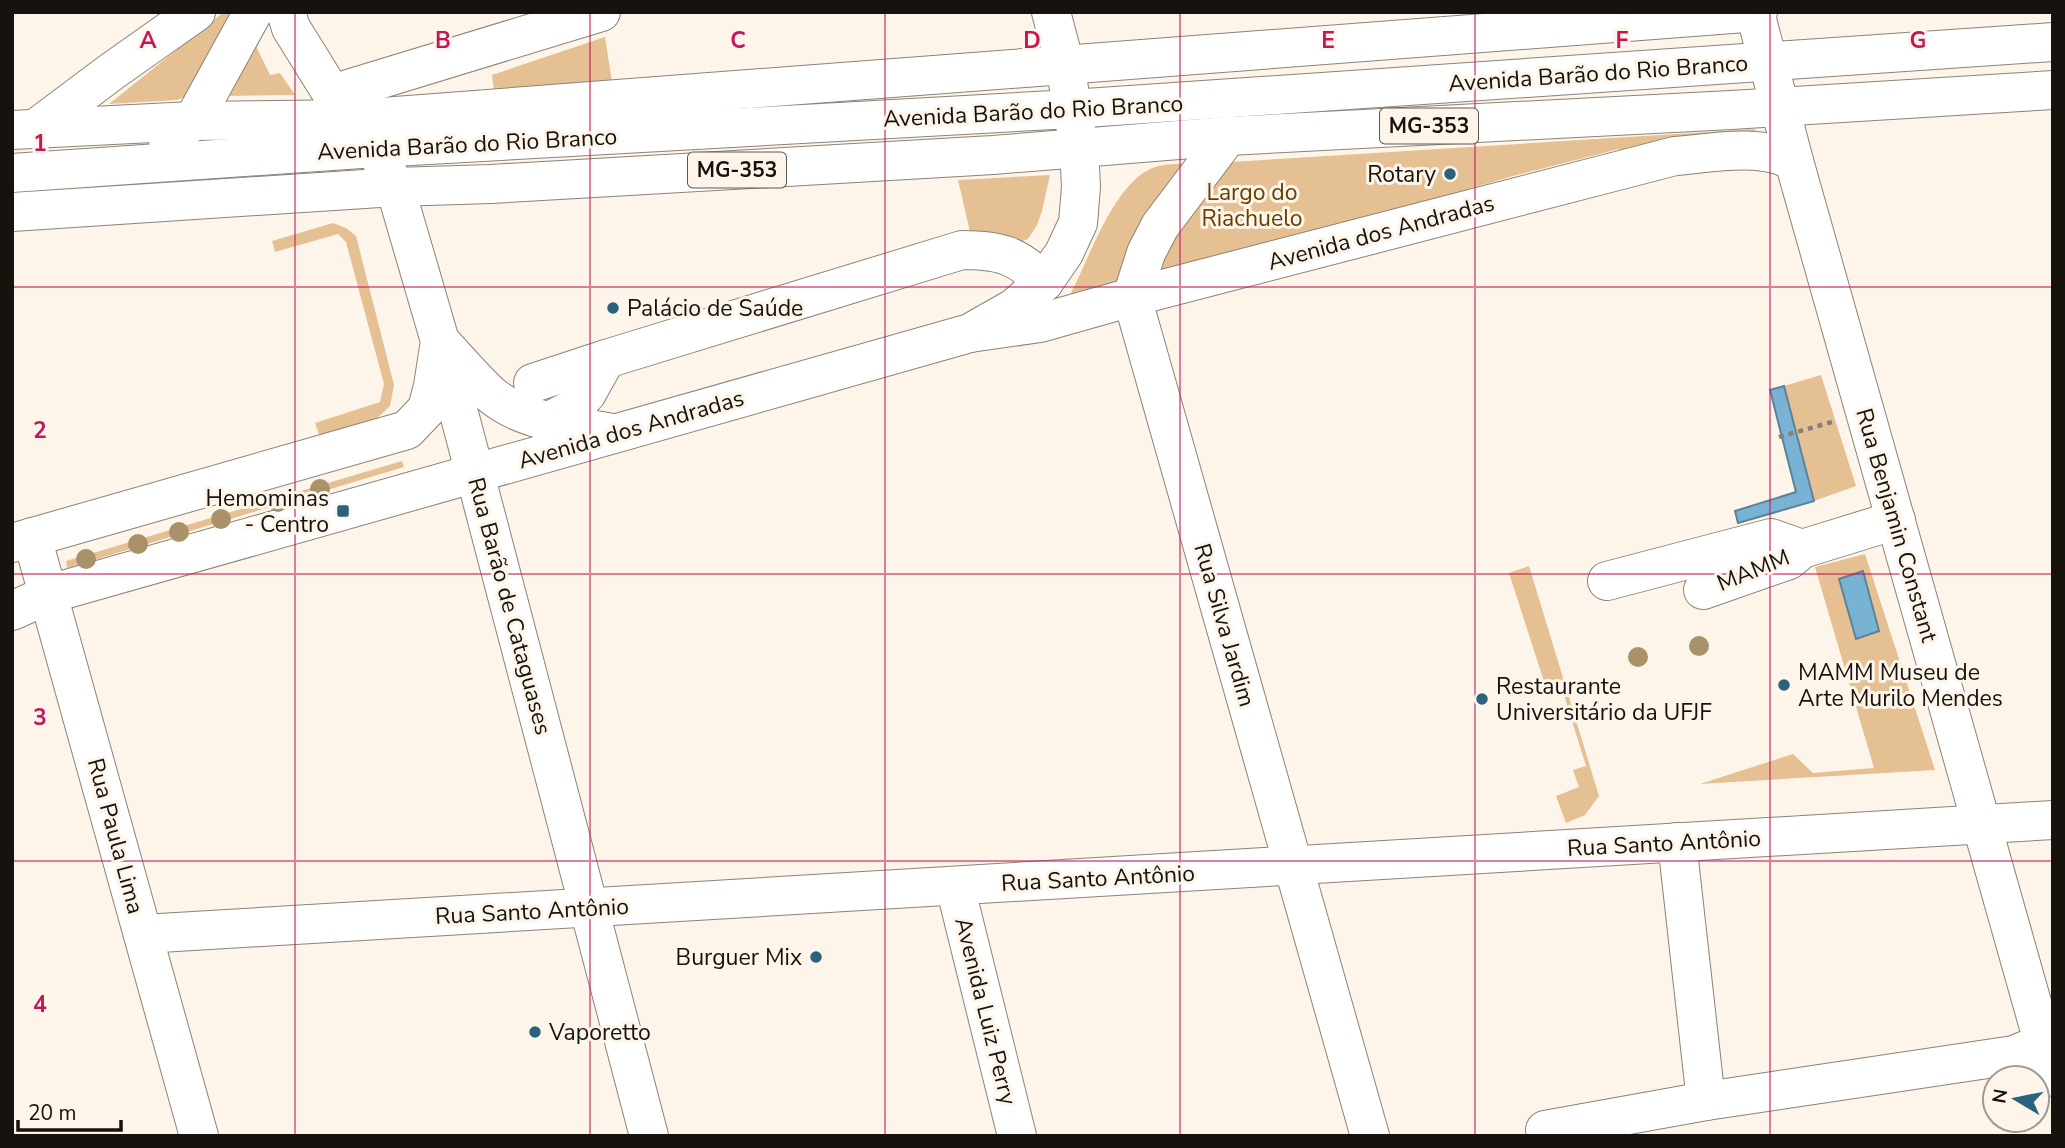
<svg xmlns="http://www.w3.org/2000/svg" width="2065" height="1148" viewBox="0 0 2065 1148" font-family="'Nunito Sans',sans-serif">
<style>
.green{fill:#e5c093}
.water{fill:#78b3d3;stroke:#5b8398;stroke-width:2}
.lines{fill:none;stroke-linecap:round;stroke-linejoin:round}
.minor-casing{stroke:#8c8276;stroke-width:40}
.major-casing{stroke:#8c8276;stroke-width:40}
.path{stroke:#857f77;stroke-width:4.5;stroke-dasharray:5 5;stroke-linecap:butt}
.minor{stroke:#fff;stroke-width:38}
.major{stroke:#fff;stroke-width:38}
.tree{fill:#a9916a}
.grid{fill:none;stroke:#c2185b;stroke-width:2;stroke-opacity:0.55}
.poi-dot{fill:#2b627d;stroke:#fef5ea;stroke-width:2.5}
.labels{text-anchor:middle;stroke-width:6;stroke-linejoin:round;paint-order:stroke}
.shield{fill:#fef5ea;stroke:#5c5650;stroke-width:2}
.shield-label{font-size:21px;font-weight:bold;fill:#16120e}
.street-label{font-size:23px;fill:#16120e;stroke:#fef5ea}
.poi-label{font-size:23px;fill:#16120e;stroke:#fef5ea;text-anchor:start}
.park-label{font-size:23px;fill:#643f01;stroke:#fef5ea}
.grid-label{font-size:23px;text-anchor:middle;font-weight:bold;fill:#c2185b;stroke:#fef5ea;stroke-width:6;stroke-linejoin:round;paint-order:stroke}
</style>
<rect width="100%" height="100%" fill="#fef5ea"/>
<g class="green">
<path d="M 224,12 L 239,12 L 189,95 L 177,100 L 109,104 Z"/>
<path d="M 605,37 L 612,82 L 494,91 L 492,75 Z"/>
<path d="M 253,40 L 270,75 L 280,73 L 295,95 L 225,96 Z"/>
<path d="M 1755,129 L 1758,141 L 1622,162 L 1619,149 L 1513,176 L 1160,279 L 1161,267 L 1167,246 L 1231,162 Z"/>
<path d="M 1199,163 L 1116,293 L 1081,304 L 1071,293 C 1089,259 1115,180 1155,167 C 1168,163 1185,164 1199,163 Z"/>
<path d="M 1050,175 L 1042,211 L 1037,225 L 1028,239 L 1009,246 L 973,245 L 958,180 Z"/>
<path d="M 333,223 L 346,228 L 356,236 L 394,385 L 390,406 L 375,420 L 320,437 L 315,423 L 380,402 L 384,384 L 346,242 L 338,234 L 275,252 L 272,241 Z"/>
<path d="M 1821,375 L 1856,486 L 1814,501 L 1784,386 Z"/>
<path d="M 402,461 L 404,467 L 67,568 L 66,561 Z"/>
<path d="M 1865,554 L 1935,770 L 1700,784 L 1793,754 L 1813,773 L 1874,768 L 1815,567 Z"/>
<path d="M 1529,566 L 1599,796 L 1585,815 L 1566,823 L 1556,796 L 1579,787 L 1573,770 L 1586,766 L 1563,692 L 1549,697 L 1509,573 Z"/>
</g>
<g class="water">
<path d="M 1784,386 L 1814,501 L 1738,523 L 1735,511 L 1796,492 L 1770,390 Z"/>
<path d="M 1863,571 L 1879,631 L 1856,639 L 1839,579 Z"/>
</g>
<g class="lines">
<defs>
<g id="minor">
<path d="M 1755,12 L 1794,161 L 2053,1077"/>
<path d="M 332,94 L 601,12"/>
<path d="M 1228,136 L 1160,226 L 1146,253 L 1132,297 L 1370,1136"/>
<path d="M 168,140 L 193,121 L 253,12"/>
<path d="M 12,173 L 375,148 L 1071,109 L 2053,42"/>
<path d="M 970,333 L 1040,323 L 1132,297 L 1675,156 C 1713,153 1758,143 1794,161"/>
<path d="M 440,341 L 649,1136"/>
<path d="M 533,383 L 606,359"/>
<path d="M 549,421 L 574,408 L 587,393 L 606,359 L 962,250 C 1000,250 1017,255 1044,282"/>
<path d="M 32,537 L 199,1136"/>
<path d="M 1607,581 L 1771,538 L 1802,549 L 1896,520"/>
<path d="M 1703,590 L 1789,560 L 1802,549"/>
<path d="M 1677,842 L 1706,1101"/>
<path d="M 955,886 L 1017,1136"/>
<path d="M 143,934 L 2053,820"/>
<path d="M 1545,1130 L 1706,1101 L 2014,1055 L 2043,1043"/>
</g>
<g id="major">
<path d="M 35,129 L 111,72 L 196,12"/>
<path d="M 12,130 L 193,121 L 356,119 L 1758,12"/>
<path d="M 12,212 L 395,187 L 491,184 L 993,155 L 1228,136 L 1731,110 L 2053,90"/>
<path d="M 440,341 C 456,358 472,377 489,393 C 520,421 568,425 607,432"/>
<path d="M 12,543 L 407,430 L 427,409 L 433,386 L 440,341 L 395,187 L 375,148 L 356,119 L 332,94 L 291,28 L 286,12"/>
<path d="M 12,611 L 49,594 L 970,333 L 1014,308 L 1044,282 L 1064,253 L 1078,223 L 1081,187 L 1079,148 L 1065,65 L 1051,12"/>
</g>
</defs>
<use href="#minor" class="minor-casing"/>
<use href="#major" class="major-casing"/>
<path class="path" d="M 1779,437 L 1832,422"/>
<use href="#minor" class="minor"/>
<use href="#major" class="major"/>
</g>
<g class="tree">
<circle cx="320" cy="489" r="10"/>
<circle cx="278" cy="502" r="10"/>
<circle cx="221" cy="519" r="10"/>
<circle cx="179" cy="532" r="10"/>
<circle cx="138" cy="544" r="10"/>
<circle cx="86" cy="559" r="10"/>
<circle cx="1699" cy="646" r="10"/>
<circle cx="1638" cy="657" r="10"/>
</g>
<path class="grid" d="M 295,12 L 295,1136M 590,12 L 590,1136M 885,12 L 885,1136M 1180,12 L 1180,1136M 1475,12 L 1475,1136M 1770,12 L 1770,1136M 12,287 L 2053,287M 12,574 L 2053,574M 12,861 L 2053,861"/>
<g class="poi-dot">
<circle cx="1450" cy="174" r="7"/>
<circle cx="613" cy="308" r="7"/>
<rect x="336" y="504" width="14" height="14" rx="3.5"/>
<circle cx="1784" cy="685" r="7"/>
<circle cx="1482" cy="699" r="7"/>
<circle cx="816" cy="957" r="7"/>
<circle cx="535" cy="1032" r="7"/>
</g>
<g class="labels">
<g class="shield">
<rect x="1380" y="108.5" width="98" height="35" rx="5"/>
<rect x="688" y="152.5" width="98" height="35" rx="5"/>
</g>
<g class="shield-label">
<text x="1429" y="133">MG-353</text>
<text x="737" y="177">MG-353</text>
</g>
<g class="street-label">
<text transform="translate(1598 73) rotate(-4)" y="8">Avenida Barão do Rio Branco</text>
<text transform="translate(1033 111) rotate(-3)" y="8">Avenida Barão do Rio Branco</text>
<text transform="translate(467 144) rotate(-3)" y="8">Avenida Barão do Rio Branco</text>
<text transform="translate(1381 232) rotate(-15)" y="8">Avenida dos Andradas</text>
<text transform="translate(631 429) rotate(-16)" y="8">Avenida dos Andradas</text>
<text transform="translate(1897 525) rotate(74)" y="8">Rua Benjamin Constant</text>
<text transform="translate(1753 570) rotate(-22)" y="8">MAMM</text>
<text transform="translate(510 606) rotate(75)" y="8">Rua Barão de Cataguases</text>
<text transform="translate(1225 625) rotate(74)" y="8">Rua Silva Jardim</text>
<text transform="translate(116 836) rotate(75)" y="8">Rua Paula Lima</text>
<text transform="translate(1664 843) rotate(-3)" y="8">Rua Santo Antônio</text>
<text transform="translate(1098 878) rotate(-3)" y="8">Rua Santo Antônio</text>
<text transform="translate(532 911) rotate(-3)" y="8">Rua Santo Antônio</text>
<text transform="translate(986 1011) rotate(76)" y="8">Avenida Luiz Perry</text>
</g>
<g class="poi-label">
<text x="1436" y="182" text-anchor="end">Rotary</text>
<text x="627" y="316">Palácio de Saúde</text>
<text x="329" y="506" text-anchor="end">Hemominas<tspan x="329" dy="26">- Centro</tspan></text>
<text x="1798" y="680">MAMM Museu de<tspan x="1798" dy="26">Arte Murilo Mendes</tspan></text>
<text x="1496" y="694">Restaurante<tspan x="1496" dy="26">Universitário da UFJF</tspan></text>
<text x="802" y="965" text-anchor="end">Burguer Mix</text>
<text x="549" y="1040">Vaporetto</text>
</g>
<g class="park-label">
<text x="1252" y="200">Largo do<tspan x="1252" dy="26">Riachuelo</tspan></text>
</g>
</g>
<g class="grid-label">
<text x="148" y="48">A</text>
<text x="443" y="48">B</text>
<text x="738" y="48">C</text>
<text x="1032" y="48">D</text>
<text x="1328" y="48">E</text>
<text x="1622" y="48">F</text>
<text x="1918" y="48">G</text>
<text x="40" y="151">1</text>
<text x="40" y="438">2</text>
<text x="40" y="725">3</text>
<text x="40" y="1012">4</text>
</g>
<rect width="2065" height="1148" fill="none" stroke="#16120e" stroke-width="28"/>
<g transform="translate(2016 1099) rotate(280)"><circle r="33" fill="#fef5ea" stroke="#a19a92" stroke-width="2"/>
<path d="M0-5L12 26L0 18L-12 26Z" fill="#2b627d"/>
<text y="-10" font-size="19" font-weight="bold" text-anchor="middle" fill="#16120e">N</text>
</g>
<path d="M18 1120v10h103v-10" fill="none" stroke="#16120e" stroke-width="3.5"/>
<text x="28" y="1120" font-size="21" fill="#16120e" stroke="#fef5ea" stroke-width="5" paint-order="stroke">20 m</text>
</svg>
